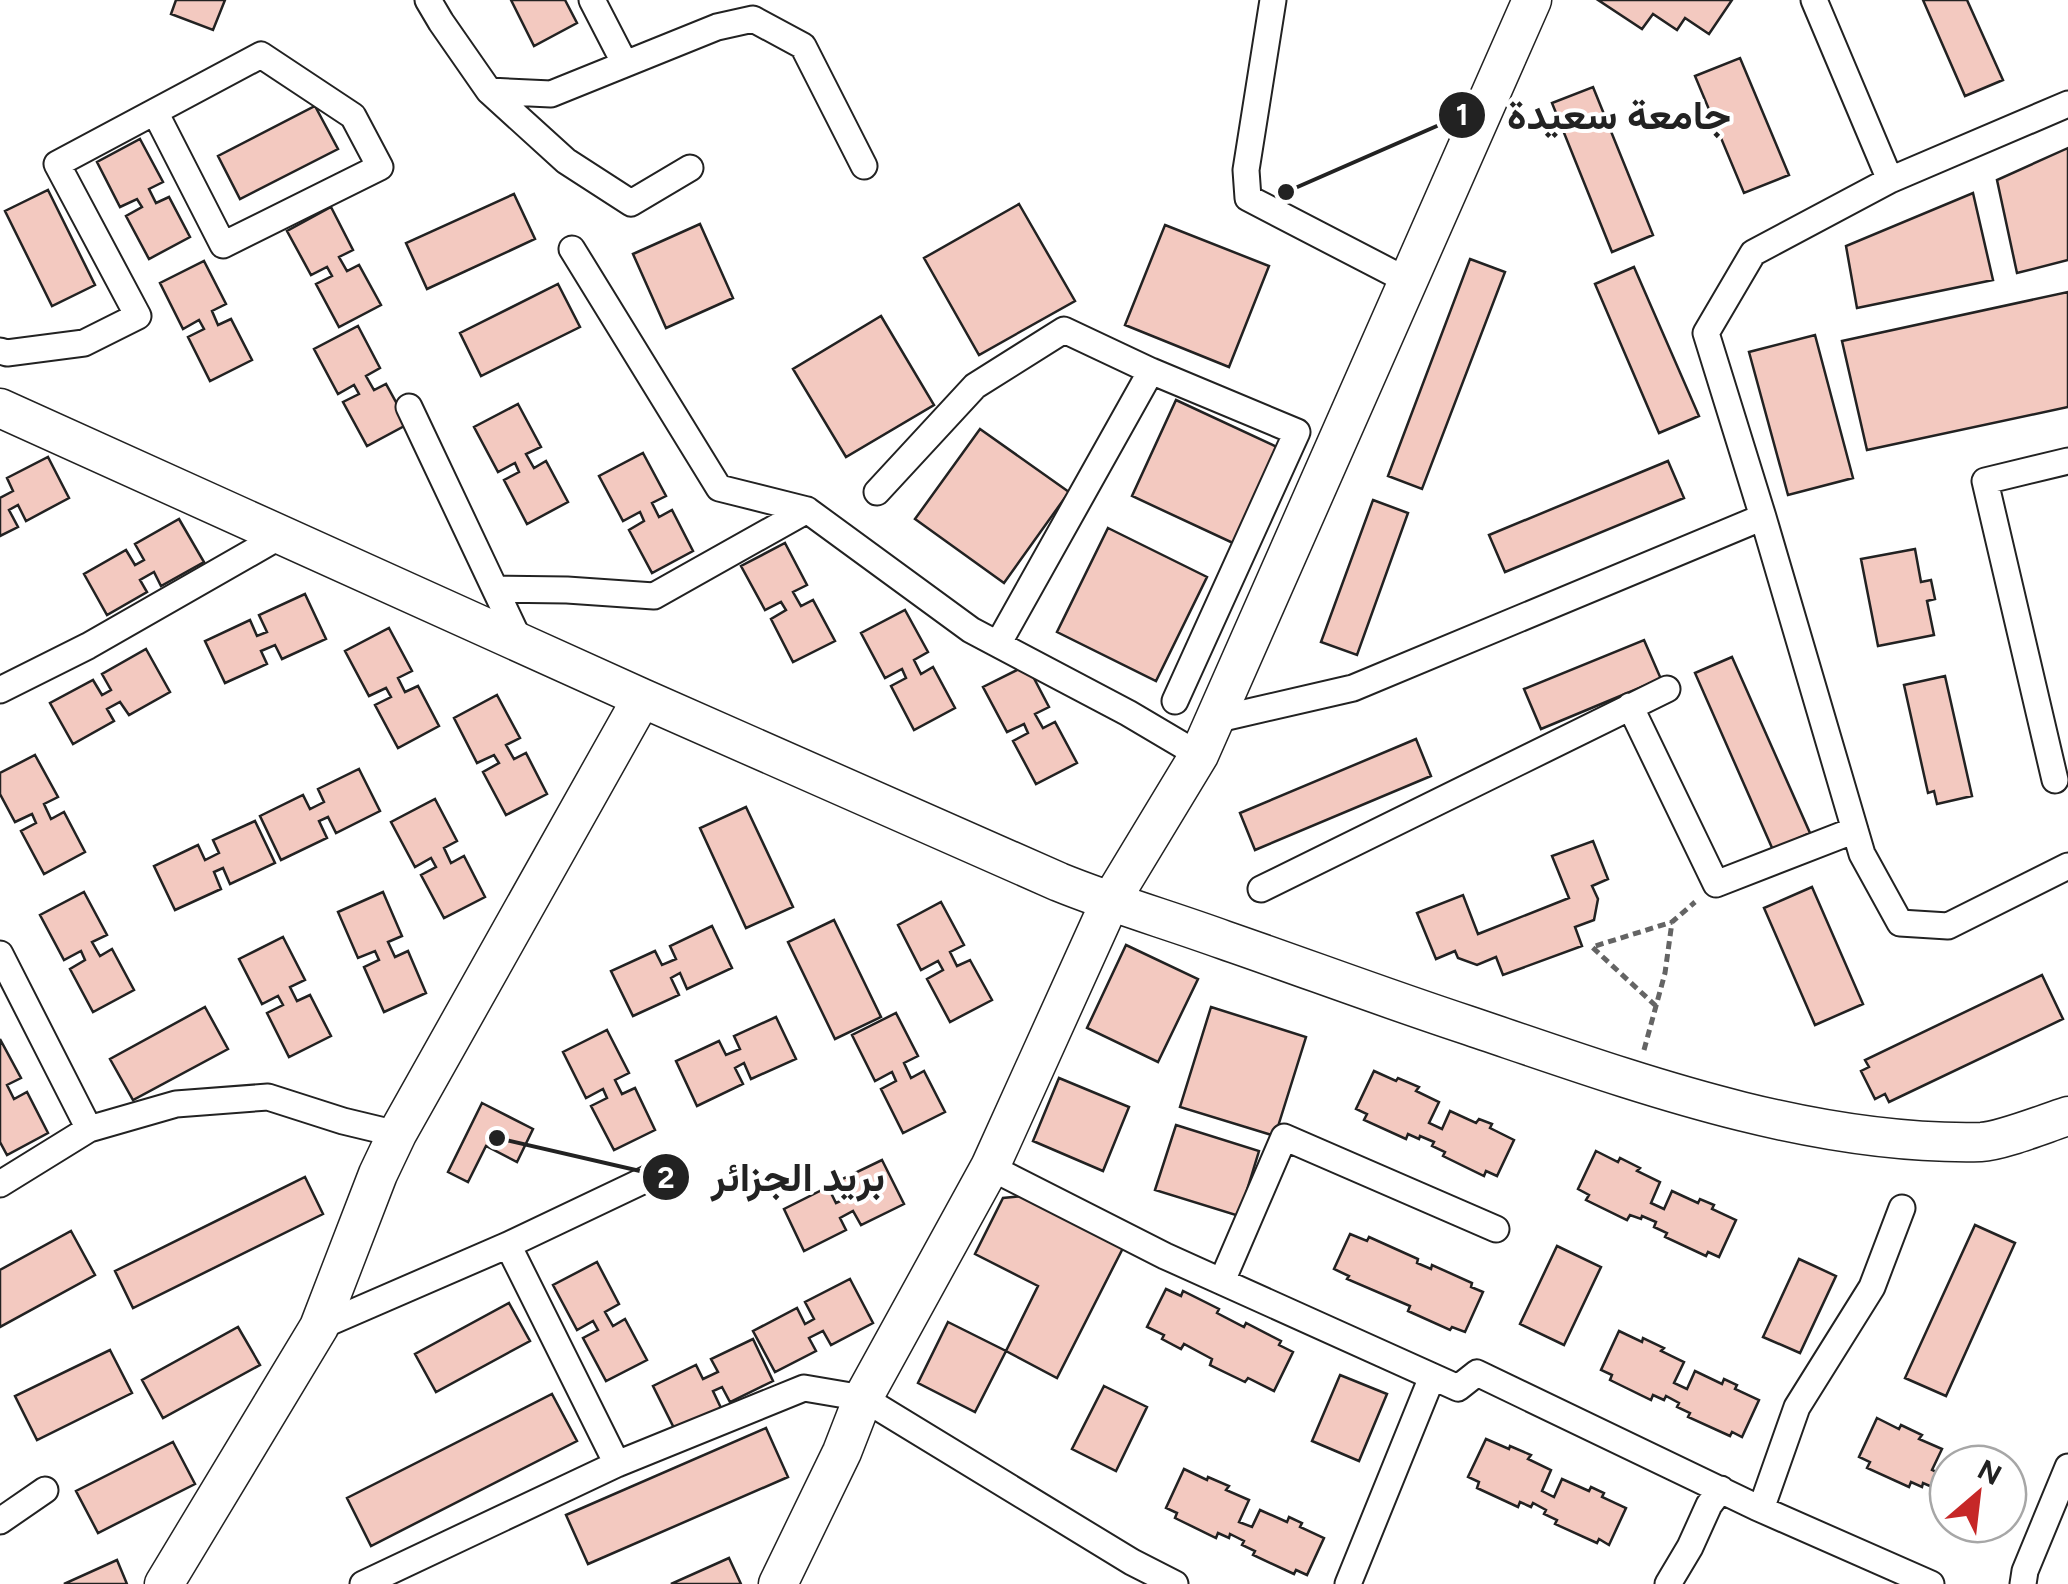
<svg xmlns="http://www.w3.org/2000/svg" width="2068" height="1584" viewBox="0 0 2068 1584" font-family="Figtree,Vazirmatn,sans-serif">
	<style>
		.building { fill: #f3c9c0; stroke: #222; stroke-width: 2.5 }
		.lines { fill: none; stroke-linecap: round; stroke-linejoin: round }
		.street-casing { stroke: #222; stroke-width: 29 }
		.secondary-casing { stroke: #222; stroke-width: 41 }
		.path { stroke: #646464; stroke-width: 5; stroke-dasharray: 8 5; stroke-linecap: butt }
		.street { stroke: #fff; stroke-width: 25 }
		.secondary { stroke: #fff; stroke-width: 38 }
		.leader { fill: none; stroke: #222; stroke-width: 4 }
		.callout-dot { fill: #222; stroke: #fff; stroke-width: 4 }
		.mark-label { font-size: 30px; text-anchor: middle; font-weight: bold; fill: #fff }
		.callout-label { font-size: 40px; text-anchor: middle; font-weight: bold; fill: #222; stroke: #fff; stroke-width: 8; stroke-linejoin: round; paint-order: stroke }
	</style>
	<rect width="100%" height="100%" fill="#fff"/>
	<!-- building -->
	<path class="building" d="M176,0h49l-12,30 -42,-16z
		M511,0h54l12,23 -43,23z
		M1598,0h134l-23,34 -24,-16 -8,12 -24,-16 -11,15z
		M1923,0h44l36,80 -38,16z
		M1740,58l49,117 -45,18 -49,-117z
		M1593,87l60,148 -41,17 -60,-149z
		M315,106l23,43 -98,50 -22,-43z
		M140,139l23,43 -14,7 7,14 13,-6 21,40 -41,22 -23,-43 16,-9 -5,-8 -17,8 -23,-45z
		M2068,148v112l-51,13 -20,-93z
		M48,190l47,95 -43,21 -47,-95z
		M1973,193l20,87 -136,28 -11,-62z
		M514,194l21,45 -108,50 -21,-46z
		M1019,204l56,97 -96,54 -55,-97z
		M331,207l22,43 -14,7 8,14 12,-6 22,40 -42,22 -23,-43 16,-8 -5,-9 -16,8 -24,-44z
		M700,224l33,74 -67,30 -33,-74z
		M1165,225l104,41 -40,101 -104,-42z
		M1470,259l35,13 -83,217 -34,-13z
		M204,261l22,43 -14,7 6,14 13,-6 21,41 -42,21 -22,-44 16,-8 -5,-9 -16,9 -23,-46z
		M1634,267l65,149 -40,17 -64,-149z
		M558,284l22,43 -99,49 -21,-43z
		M2068,292v115l-201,43 -25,-109z
		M881,316l53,89 -88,52 -53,-88z
		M358,326l22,42 -14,8 8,14 12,-6 22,40 -41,22 -24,-44 16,-8 -5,-9 -16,9 -24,-45z
		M1815,335l38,143 -65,17 -39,-143z
		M1176,400l101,47 -44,96 -101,-47z
		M518,404l23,43 -15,7 8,14 12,-7 22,41 -41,22 -23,-44 15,-8 -4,-9 -17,9 -24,-45z
		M980,429l89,63 -65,91 -89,-64z
		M643,453l23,43 -14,7 7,14 13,-7 21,41 -41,22 -23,-43 15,-9 -4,-9 -17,9 -24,-45z
		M48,457l21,41 -43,23 -8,-16 -9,5 9,17 -18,9v-38l13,-7 -6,-13z
		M1668,461l16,37 -179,74 -16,-37z
		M1373,500l35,13 -51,142 -36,-13z
		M179,519l25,43 -43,24 -7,-14 -14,8 7,12 -40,23 -23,-41 42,-24 9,15 9,-5 -9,-16z
		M1108,528l99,49 -51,104 -99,-49z
		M785,543l22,42 -14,7 8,14 12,-6 22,41 -42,21 -22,-43 15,-9 -5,-8 -16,8 -24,-44z
		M1915,549l6,33 10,-2 4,19 -8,2 7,34 -56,11 -17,-87z
		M305,594l21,45 -44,20 -7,-14 -14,6 6,13 -42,19 -20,-42 45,-21 7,16 10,-4 -8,-17z
		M905,610l23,42 -14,8 7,14 12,-7 22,41 -41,22 -23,-44 15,-8 -4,-9 -17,9 -24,-45z
		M389,628l23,43 -14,7 7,14 13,-6 21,40 -41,22 -23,-43 16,-8 -5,-9 -17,8 -24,-45z
		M1644,640l17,39 -120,50 -17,-40z
		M146,649l24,43 -41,23 -9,-13 -13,7 7,12 -41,23 -23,-41 43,-23 9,15 9,-5 -9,-16z
		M1732,657l78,176 -37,17 -78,-177z
		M1027,665l22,42 -14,7 8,14 12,-6 22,41 -41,21 -23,-43 15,-8 -4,-9 -17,8 -24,-45z
		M1945,676l27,120 -35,8 -3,-13 -6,2 -24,-108z
		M497,695l23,43 -14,7 8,14 12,-6 21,41 -41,21 -23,-43 16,-9 -5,-8 -17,8 -23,-45z
		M1416,739l15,37 -176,74 -15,-37z
		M35,755l23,42 -14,7 7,15 13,-7 21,40 -41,22 -23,-43 15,-8 -4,-9 -17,8 -15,-28v-21z
		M359,769l21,42 -44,22 -8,-16 -9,4 8,17 -46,22 -21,-44 43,-21 7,14 14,-7 -6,-13z
		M435,799l22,42 -13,7 7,15 13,-7 21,41 -41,21 -23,-43 15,-8 -5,-9 -16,9 -24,-45z
		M746,807l47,100 -47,21 -46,-100z
		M255,821l20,42 -45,21 -7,-16 -9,4 7,17 -46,21 -21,-44 44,-21 7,15 14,-7 -6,-13z
		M1593,841l15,38 -16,7 6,13 -4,21 -19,7 7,19 -79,29 -7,-18 -19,8 -19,-7 -3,-7 -19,8 -19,-46 46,-18 15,39 91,-36 -17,-42z
		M1812,887l51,117 -48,21 -51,-117z
		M84,892l23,43 -15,7 8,14 12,-7 22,41 -41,22 -23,-43 15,-9 -4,-9 -17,9 -24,-45z
		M383,892l19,44 -14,6 7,15 13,-6 18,42 -42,19 -20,-45 15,-7 -4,-9 -17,7 -20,-46z
		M941,902l23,43 -14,7 7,14 13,-6 22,40 -42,22 -23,-43 16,-9 -5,-9 -17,9 -23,-45z
		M834,920l47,97 -46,22 -47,-97z
		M712,926l20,42 -45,21 -7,-16 -9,5 8,17 -46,21 -22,-45 44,-20 7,14 14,-6 -6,-13z
		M283,937l22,43 -15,7 7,14 13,-6 21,41 -42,21 -22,-44 16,-8 -5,-9 -16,8 -23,-45z
		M1126,945l72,34 -40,83 -71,-34z
		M2042,975l21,44 -174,83 -4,-8 -10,5 -14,-28 8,-4 -4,-7z
		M205,1007l23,42 -95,51 -23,-41z
		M1211,1007l95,30 -31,99 -95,-29z
		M896,1013l22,43 -14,7 7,15 13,-7 21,41 -42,21 -22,-44 15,-8 -4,-9 -17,9 -23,-46z
		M776,1017l20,42 -45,20 -7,-16 -9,5 8,16 -46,22 -21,-45 43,-20 7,14 14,-6 -6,-13z
		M607,1030l22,43 -14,7 7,14 13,-6 20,42 -41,20 -23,-44 16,-8 -4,-9 -17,9 -23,-46z
		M0,1039l21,39 -14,7 7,14 13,-7 21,41 -41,22 -7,-13z
		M1374,1071l22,10 2,-3 21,9 -3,4 23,11 -10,21 13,6 8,-18 26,12 3,-4 13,5 -2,4 24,12 -17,36 -11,-5 -2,5 -41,-20 2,-4 -13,-6 2,-4 -14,-6 -1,3 -11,-5 -2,5 -42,-19 3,-6 -11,-5z
		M1059,1078l70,29 -26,64 -70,-30z
		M482,1103l51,26 -16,33 -31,-16 -18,36 -20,-10z
		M1176,1125l83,26 -20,65 -84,-26z
		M1596,1151l22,11 2,-4 20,10 -3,3 23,11 -9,21 13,6 8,-18 26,12 2,-4 14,6 -2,4 24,11 -17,37 -11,-5 -2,4 -41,-19 2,-4 -13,-6 2,-5 -14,-6 -1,3 -11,-4 -3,5 -41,-20 3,-5 -11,-6z
		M882,1160l22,44 -43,21 -8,-14 -13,7 6,12 -42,21 -20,-42 44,-22 8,16 9,-4 -9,-17z
		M305,1177l18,37 -190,94 -18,-37z
		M1022,1196l101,52 -66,130 -51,-27 32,-65 -63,-32 28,-56z
		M1975,1225l40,18 -69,153 -41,-18z
		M71,1231l24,44 -95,52v-57z
		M1350,1234l17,7 2,-4 49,22 -1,4 14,6 1,-4 40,18 -1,4 12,5 -18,40 -13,-5 -2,3 -42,-19 2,-5 -63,-27 2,-3 -15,-7z
		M1557,1246l44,21 -37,78 -44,-21z
		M1799,1259l37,17 -36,77 -37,-16z
		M597,1262l22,42 -14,8 8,14 12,-7 22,41 -41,21 -23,-43 15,-8 -5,-9 -16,9 -24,-45z
		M850,1279l23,44 -42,22 -8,-14 -14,7 7,13 -41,21 -22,-41 44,-23 8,16 9,-5 -9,-17z
		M1166,1289l15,7 2,-5 36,18 -2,4 27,14 2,-4 35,18 -2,4 14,7 -19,39 -26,-13 -3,4 -35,-17 2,-6 -28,-15 -3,5 -19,-10 2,-4 -17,-8z
		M509,1303l21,38 -94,51 -21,-38z
		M948,1322l58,29 -31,61 -57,-29z
		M238,1327l22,38 -97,53 -21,-38z
		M1619,1331l23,11 1,-4 21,10 -3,3 23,11 -10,21 13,6 8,-18 27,13 2,-5 13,6 -2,4 24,11 -17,37 -10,-5 -2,4 -42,-19 2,-4 -13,-6 2,-4 -13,-7 -2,4 -11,-5 -2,5 -41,-20 2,-5 -11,-5z
		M753,1339l20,42 -43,21 -8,-15 -9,4 8,17 -46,22 -22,-44 43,-21 7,14 15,-7 -7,-13z
		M110,1350l22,43 -95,47 -22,-44z
		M1340,1375l47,19 -28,67 -47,-20z
		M1104,1386l43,21 -31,64 -44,-22z
		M552,1394l25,47 -206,105 -24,-48z
		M1877,1418l22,11 2,-4 21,10 -3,4 23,10 -10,21 13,6 3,-7v36l-2,-1 2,-4 -13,-6 2,-5 -14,-6 -1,4 -11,-5 -2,5 -42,-19 3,-6 -11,-5z
		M766,1428l22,49 -200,87 -22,-49z
		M1486,1439l23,10 1,-3 21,9 -3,4 23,11 -9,21 12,6 8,-18 27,12 2,-4 13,6 -2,4 24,11 -17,37 -10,-6 -2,4 -42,-19 2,-4 -13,-6 2,-4 -13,-7 -2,4 -11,-5 -2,5 -41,-19 2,-6 -11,-5z
		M173,1442l22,42 -97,49 -22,-42z
		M1184,1469l23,11 1,-3 21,9 -3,4 23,10 -10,22 13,5 8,-17 27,12 2,-5 13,6 -2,4 24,11 -17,37 -11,-5 -2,4 -41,-19 2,-4 -13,-6 2,-4 -14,-7 -1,4 -11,-5 -2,5 -41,-20 2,-5 -11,-5z
		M729,1558l12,26h-70z
		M117,1560l10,24h-63z"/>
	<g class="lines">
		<defs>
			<path id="street" d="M428,0l13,22 48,69 77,70 65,42 59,-35
				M592,0l33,64
				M1273,0l-27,170 2,28 160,83
				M1814,0l76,180
				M489,91l62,3 166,-67 36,-8 50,27 61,120
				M2068,104l-178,76 -137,73 -47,80 57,184 99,337 38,69 48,3 120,-60
				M572,249l147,239 88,22
				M0,351l7,2 77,-10 54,-27 -81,-152 204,-109 92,61 27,51 -157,78 -68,-133
				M409,407l111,235
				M877,492l98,-106 89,-56 87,41 146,61 -122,269
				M495,589l72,1 87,6 153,-86 164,120 157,83 71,42
				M998,644l153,-273
				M0,690l88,-44 194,-111
				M1630,706l86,178 139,-54
				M1214,720l139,-32 410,-171
				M2055,780l-70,-299 83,-20
				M1261,889l406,-200
				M0,954l89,175
				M990,1167l175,89 293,132 19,-15 279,134 175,77
				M0,1184l89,-55 87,-25 92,-7 75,24 54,13
				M508,1245l109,219
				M1222,1281l62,-144 212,92
				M319,1327l189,-82 164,-78
				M1761,1509l36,-102 75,-120 30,-79
				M0,1521l45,-31
				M363,1584l254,-120 187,-76 59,10 269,164 43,22
				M1348,1584l84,-207
				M1668,1584l22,-37 19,-42 12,-16
				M2023,1584l2,-13 43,-104"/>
			<path id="secondary" d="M0,408l642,290 417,184c54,22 110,38 165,58 81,28 161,58 243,85 163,55 339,121 514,117 21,-1 65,-19 87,-26
				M164,1584l155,-257 59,-153 19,-40 245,-436
				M778,1584l64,-132 21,-54 127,-231 120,-265 89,-147 333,-755"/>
		</defs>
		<!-- street casing -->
		<use href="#street" class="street-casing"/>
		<!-- secondary casing -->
		<use href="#secondary" class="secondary-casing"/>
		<!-- path -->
		<path class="path" d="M1656,1006l-64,-59 80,-25
			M1644,1050l21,-77 7,-51 23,-20"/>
		<!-- street -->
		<use href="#street" class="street"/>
		<!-- secondary -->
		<use href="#secondary" class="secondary"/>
	</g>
	<!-- callouts -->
	<path class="leader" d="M1286 192L1462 115M497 1138L666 1177"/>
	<g class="callout-dot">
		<circle cx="1286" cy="192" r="10"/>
		<circle cx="497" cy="1138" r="10"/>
		<circle cx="1462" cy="115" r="25"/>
		<circle cx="666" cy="1177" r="25"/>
	</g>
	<g class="mark-label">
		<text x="1462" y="125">1</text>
		<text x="666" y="1188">2</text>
	</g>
	<g class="callout-label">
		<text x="1619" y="129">جامعة سعيدة</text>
		<text x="798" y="1191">بريد الجزائر</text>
	</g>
	<!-- north arrow -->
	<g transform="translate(1978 1494) rotate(28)"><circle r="48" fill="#ffffff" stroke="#a7a7a7" stroke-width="2.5"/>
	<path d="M0-8L18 38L0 25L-18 38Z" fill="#c62828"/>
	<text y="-15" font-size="28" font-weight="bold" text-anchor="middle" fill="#222222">N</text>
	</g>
</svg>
